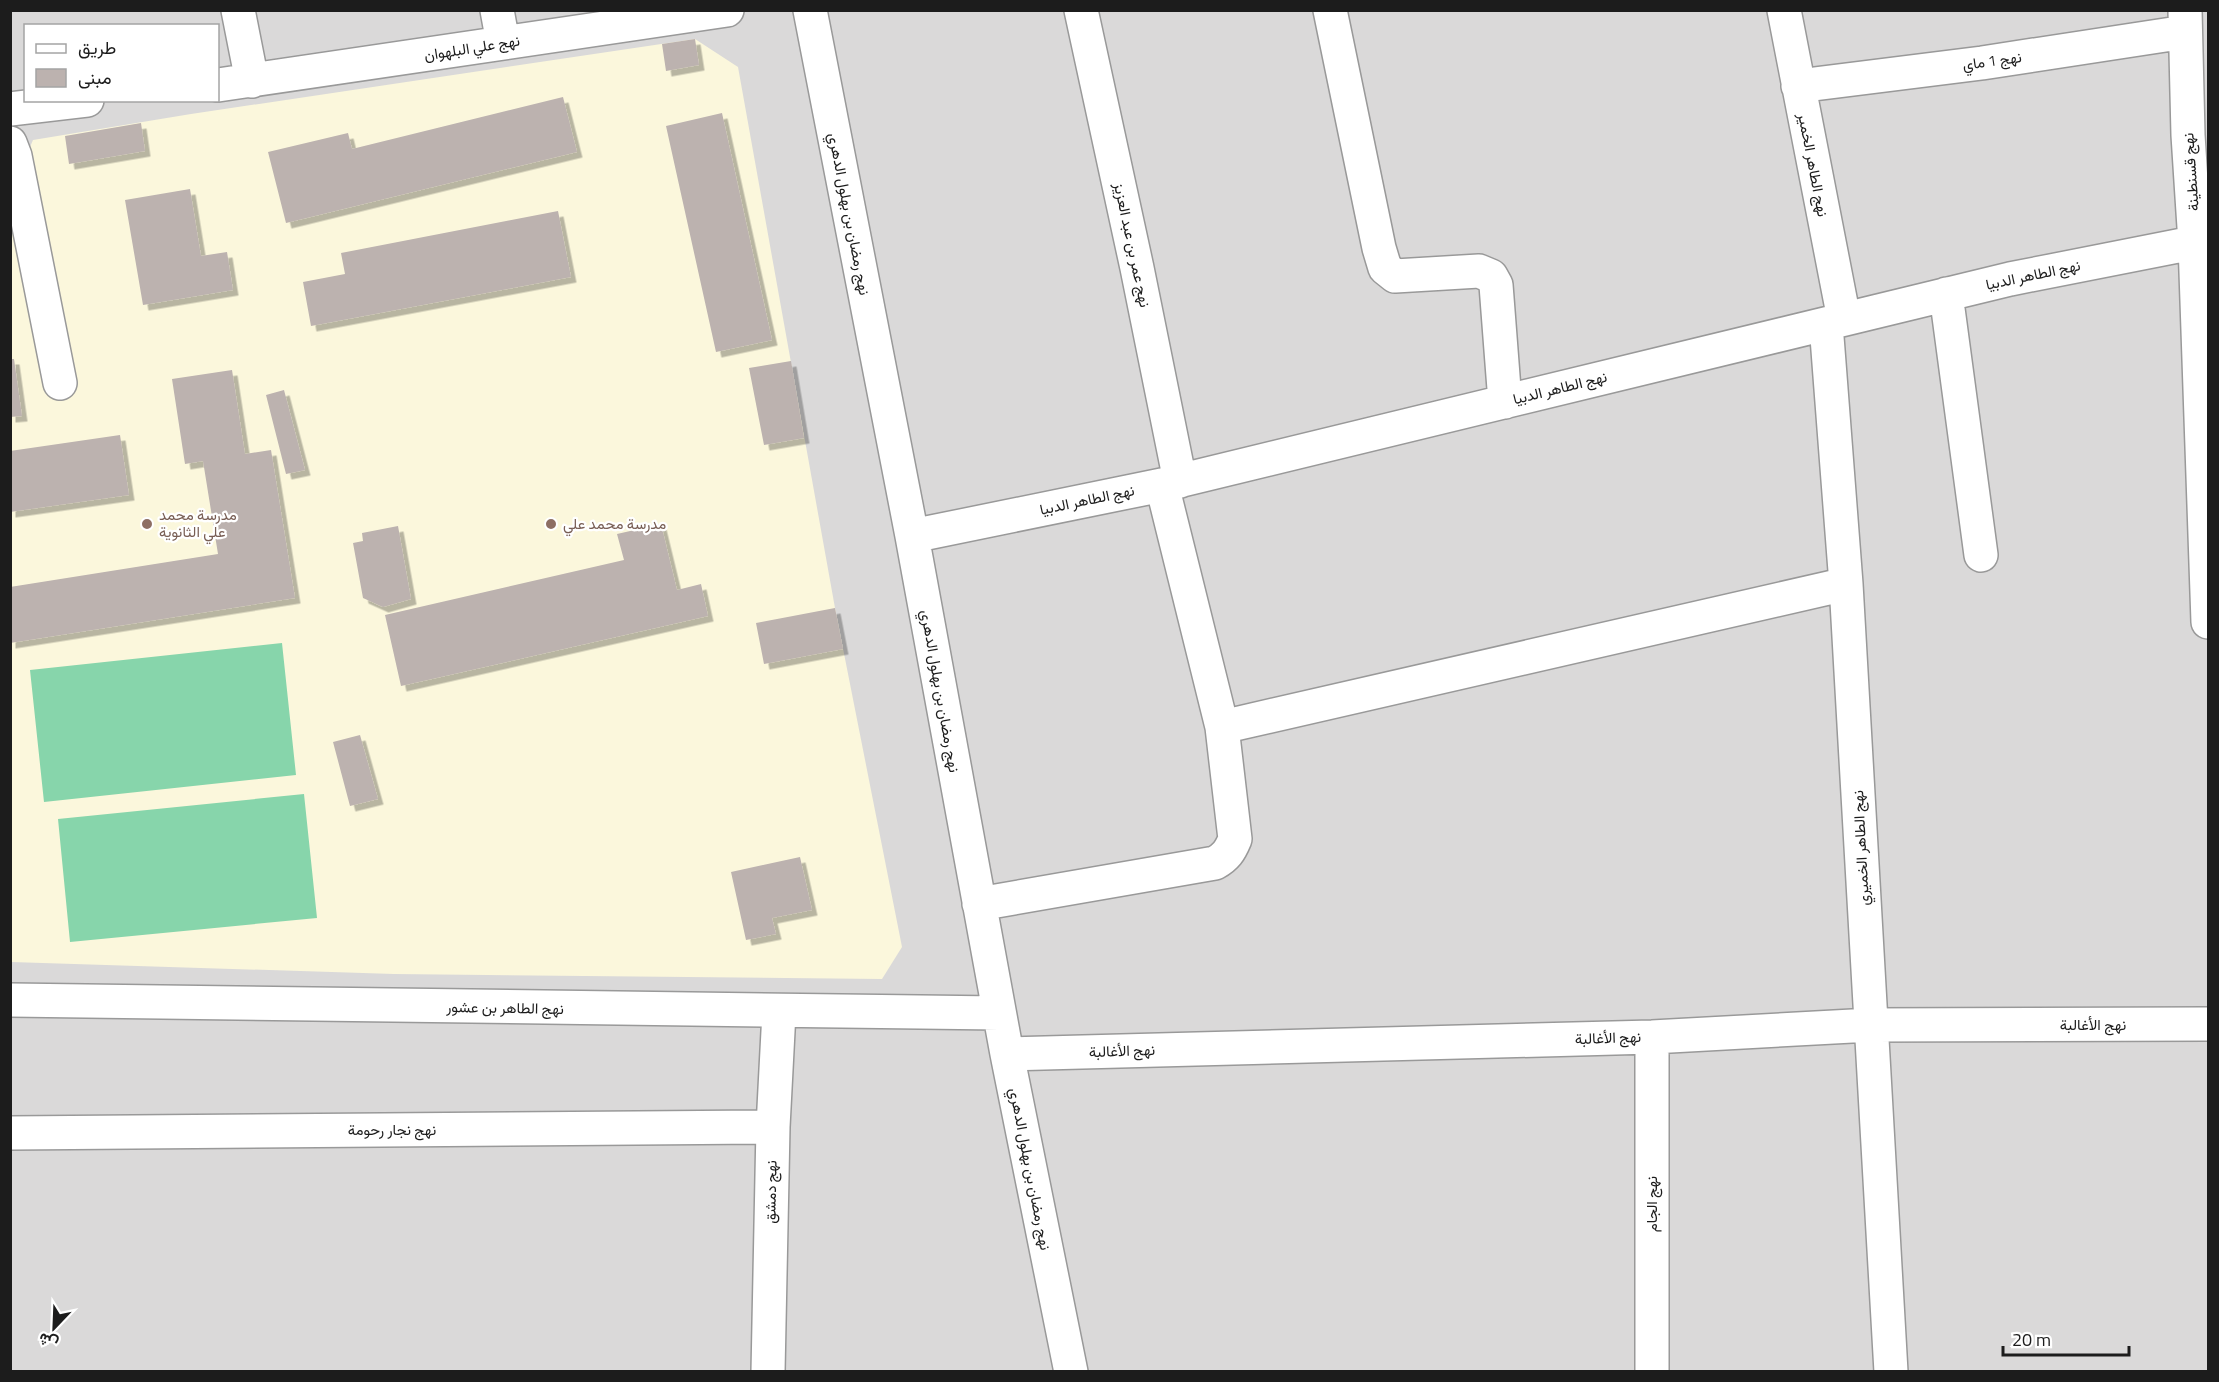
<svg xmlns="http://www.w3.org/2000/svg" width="2219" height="1382" viewBox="0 0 2219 1382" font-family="'Titillium Web',Vazirmatn,sans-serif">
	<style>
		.residential { fill: #dad9d9; fill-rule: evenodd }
		.education { fill: #fbf7dc }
		.pitch { fill: #87d5ab }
		.building { fill: #bcb2af; filter: url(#shadow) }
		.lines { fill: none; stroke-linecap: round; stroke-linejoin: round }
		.minor-casing { stroke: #999; stroke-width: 36 }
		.minor { stroke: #fff; stroke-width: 33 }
		.education-dot { fill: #8d6e63; stroke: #fff; stroke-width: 2 }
		.labels { text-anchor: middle; stroke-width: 4.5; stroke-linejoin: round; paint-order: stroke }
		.street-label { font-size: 15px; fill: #1c1c1c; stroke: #fff }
		.education-label { font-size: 15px; fill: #785e54; stroke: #fff; text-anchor: start }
	</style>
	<defs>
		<filter id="shadow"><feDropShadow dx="5.5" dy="5.5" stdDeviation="0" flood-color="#0004"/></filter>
	</defs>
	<rect width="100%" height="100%" fill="#ece7e2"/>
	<!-- residential -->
	<path class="residential" d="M11,11h2197v1360h-2197zM26,26h192v74h-192z"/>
	<!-- education -->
	<path class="education" d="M695,39l43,28 97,541 67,339 -20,32 -488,-5 -383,-12 -1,-806 17,-2 6,-14 158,-26z"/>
	<!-- pitch -->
	<path class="pitch" d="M282,643l14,132 -252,27 -14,-132z
		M304,794l13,124 -247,24 -12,-123z"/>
	<!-- building -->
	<path class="building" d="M695,39l4,26 -33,6 -4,-27z
		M563,97l14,55 -291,71 -18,-71 80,-19 4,16z
		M722,113l50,227 -56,12 -50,-226z
		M141,123l4,28 -76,13 -4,-28z
		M190,189l11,67 26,-4 6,38 -90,15 -18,-105z
		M558,211l13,66 -260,49 -8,-44 42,-8 -4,-21z
		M10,359h4l8,57 -12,1z
		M791,361l13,77 -40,7 -15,-77z
		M232,370l13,84 26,-4 24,148 -285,45v-56l208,-33 -15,-93 -18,3 -13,-85z
		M284,390l21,80 -19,4 -20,-79z
		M120,435l9,60 -119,17v-61z
		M661,524l16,66 24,-6 7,32 -307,70 -16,-71 239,-55 -7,-26z
		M398,526l13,73 -28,8 -20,-9 -10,-55 10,-2 -1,-8z
		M835,608l8,41 -79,15 -8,-41z
		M360,735l18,64 -28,7 -17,-64z
		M800,857l12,53 -40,8 4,16 -30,6 -15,-68z"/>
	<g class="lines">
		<defs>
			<path id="minor" d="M238,10l14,71
				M497,10l6,33
				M810,10l102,526 95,518 64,318
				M1081,10l56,258 43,213
				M1330,10l49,238 6,20 10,8 84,-5 12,5 5,9 9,117
				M1784,10l60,309
				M2185,10l3,125 7,108 13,379
				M218,85l509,-75
				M1798,86l184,-23 203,-31
				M10,109l77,-9
				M10,143l5,13 45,227
				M1946,294l35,261
				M1826,324l20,260 45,788
				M912,536l250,-51 848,-206 198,-39
				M1222,727l624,-143
				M979,904l236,-41c11,-6 15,-12 20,-24l-13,-112 -60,-242
				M10,1000l989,13
				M1007,1054l645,-17 219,-12 337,-1
				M10,1133l763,-6
				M768,1372l5,-245 6,-115
				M1652,1372v-335"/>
		</defs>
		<!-- minor casing -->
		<use href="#minor" class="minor-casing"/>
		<!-- minor -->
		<use href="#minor" class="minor"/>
	</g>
	<!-- markers -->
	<g class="education-dot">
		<circle cx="147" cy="524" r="6"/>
		<circle cx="551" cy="524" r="6"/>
	</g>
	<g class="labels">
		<!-- street labels -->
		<g class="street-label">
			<text transform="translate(472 48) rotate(-9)" y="5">نهج علي البلهوان</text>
			<text transform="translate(1992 61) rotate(-8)" y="5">نهج 1 ماي</text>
			<text transform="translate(1813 165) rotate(79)" y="5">نهج الطاهر الخمير</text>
			<text transform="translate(2191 172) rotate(-94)" y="5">نهج قسنطينة</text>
			<text transform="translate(849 214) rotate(79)" y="5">نهج رمضان بن بهلول الدهري</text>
			<text transform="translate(1132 245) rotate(78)" y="5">نهج عمر بن عبد العزيز</text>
			<text transform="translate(2033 275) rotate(-12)" y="5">نهج الطاهر الدبيا</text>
			<text transform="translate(1560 388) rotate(-14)" y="5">نهج الطاهر الدبيا</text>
			<text transform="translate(1087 500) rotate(-12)" y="5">نهج الطاهر الدبيا</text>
			<text transform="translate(940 691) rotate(80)" y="5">نهج رمضان بن بهلول الدهري</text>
			<text transform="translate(1861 848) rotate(-93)" y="5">نهج الطاهر الخميري</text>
			<text transform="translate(505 1008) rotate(1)" y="5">نهج الطاهر بن عشور</text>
			<text x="2093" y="1030">نهج الأغالبة</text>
			<text transform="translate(1608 1038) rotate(-2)" y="5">نهج الأغالبة</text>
			<text transform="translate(1122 1051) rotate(-2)" y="5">نهج الأغالبة</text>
			<text x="392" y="1135">نهج نجار رحومة</text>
			<text transform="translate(1030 1169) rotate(79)" y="5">نهج رمضان بن بهلول الدهري</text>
			<text transform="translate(771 1192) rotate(-89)" y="5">نهج دمشق</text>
			<text transform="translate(1652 1204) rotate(-90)" y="5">نهج الجام</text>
		</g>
		<!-- education labels -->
		<g class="education-label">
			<text x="159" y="520">مدرسة محمد<tspan x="159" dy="17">علي الثانوية</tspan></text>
			<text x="563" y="529">مدرسة محمد علي</text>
		</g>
	</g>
	<!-- border -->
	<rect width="2219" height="1382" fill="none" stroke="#1c1c1c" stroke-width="24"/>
	<!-- legend -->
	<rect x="24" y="24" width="195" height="78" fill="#ffffff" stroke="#a4a4a4" stroke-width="1.5"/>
	<rect x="36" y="44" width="30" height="9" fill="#ffffff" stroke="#a4a4a4" stroke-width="1.5"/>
	<text x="78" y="54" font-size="18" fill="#1c1c1c">طريق</text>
	<rect x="36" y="69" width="30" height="18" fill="#bcb2af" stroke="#a4a4a4" stroke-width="1.5"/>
	<text x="78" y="84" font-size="18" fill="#1c1c1c">مبنى</text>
	<!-- north arrow -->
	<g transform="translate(54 1328) rotate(203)" stroke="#ffffff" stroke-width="4.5" paint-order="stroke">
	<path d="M0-4.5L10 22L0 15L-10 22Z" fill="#1c1c1c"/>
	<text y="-9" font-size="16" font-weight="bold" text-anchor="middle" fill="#1c1c1c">ش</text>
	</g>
	<!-- scale -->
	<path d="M2003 1346v9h126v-9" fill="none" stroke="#1c1c1c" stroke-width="3"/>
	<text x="2012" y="1346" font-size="18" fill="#1c1c1c" stroke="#ffffff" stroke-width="4.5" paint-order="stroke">20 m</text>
</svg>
